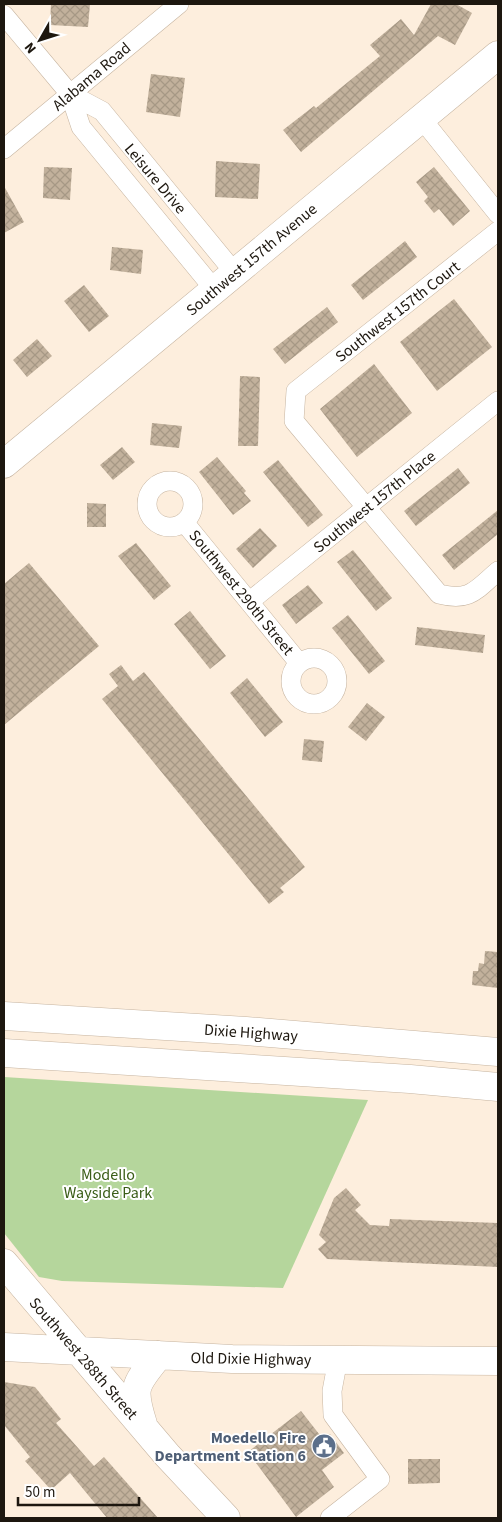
<svg xmlns="http://www.w3.org/2000/svg" width="502" height="1522" viewBox="0 0 502 1522" font-family="'Source Sans 3',sans-serif">
	<style>
		.green { fill: #b5d69c }
		.building { fill: url(#building-cross-hatch) }
		.lines { fill: none; stroke-linecap: round; stroke-linejoin: round }
		.street-casing { stroke: #c6b4a0; stroke-width: 20 }
		.secondary-casing { stroke: #c6b4a0; stroke-width: 29 }
		.highway-casing { stroke: #c6b4a0; stroke-width: 29 }
		.street { stroke: #fff; stroke-width: 19 }
		.secondary { stroke: #fff; stroke-width: 28 }
		.highway { stroke: #fff; stroke-width: 28 }
		.labels { text-anchor: middle; stroke-width: 4; stroke-linejoin: round; paint-order: stroke }
		.street-label { font-size: 16px; fill: #1d170f; stroke: #fff }
		.park-label { font-size: 16px; fill: #3a5d17; stroke: #fff }
		.service-label { font-size: 16px; font-weight: bold; fill: #4e5e75; stroke: #fff; text-anchor: end }
	</style>
	<defs>
		<pattern id="building-cross-hatch" width="8" height="8" patternUnits="userSpaceOnUse" patternTransform="scale(1.25)"><rect width="8" height="8" fill="#c2b19c"/><path d="M0 0l8 8M0 8l8-8" fill="none" stroke="#a69885"/></pattern>
	</defs>
	<rect width="100%" height="100%" fill="#fdeedd"/>
	<!-- green -->
	<path class="green" d="M4,1077l364,23 -85,188 -221,-7 -23,-4 -35,-44z"/>
	<!-- building -->
	<path class="building" d="M51,4h39l-2,23 -38,-2z
		M431,4h25l16,9 -17,32 -17,-9 -137,116 -18,-22 31,-24 2,2 64,-52 -10,-11 31,-26 13,16z
		M151,74l34,4 -5,39 -34,-5z
		M216,161l44,3 -2,35 -43,-2z
		M44,167l28,1 -2,32 -27,-2z
		M434,167l36,44 -17,15 -14,-17 -5,4 -10,-12 4,-4 -12,-15z
		M4,186l20,36 -20,11z
		M405,241l12,16 -54,43 -12,-15z
		M112,247l31,3 -2,24 -31,-4z
		M84,285l25,31 -20,16 -25,-31z
		M454,299l38,48 -55,44 -37,-49z
		M327,307l11,15 -53,42 -12,-15z
		M37,339l15,17 -25,21 -14,-17z
		M374,364l38,49 -55,44 -37,-48z
		M240,376l20,1 -2,69h-20z
		M152,423l30,3 -3,22 -29,-3z
		M122,447l13,15 -22,18 -13,-15z
		M217,457l29,34 -2,2 7,8 -18,14 -34,-43z
		M278,460l45,55 -15,12 -45,-55z
		M458,468l12,15 -54,43 -12,-15z
		M87,503l19,1v23h-19z
		M498,510v24l-44,36 -12,-15z
		M260,528l17,18 -24,22 -17,-19z
		M136,543l35,43 -17,14 -36,-44z
		M353,550l39,48 -16,13 -39,-49z
		M29,563l70,83 -95,79v-141z
		M308,585l15,18 -27,21 -14,-19z
		M190,611l36,45 -16,13 -36,-45z
		M348,615l37,46 -16,13 -37,-46z
		M417,627l68,8 -2,18 -68,-8z
		M121,665l12,16 11,-9 161,195 -25,21 4,4 -15,12 -167,-205 16,-13 -9,-12z
		M247,678l36,44 -18,15 -35,-44z
		M367,703l18,14 -19,24 -18,-14z
		M304,739l20,2 -2,21 -20,-2z
		M485,951l13,1v36l-26,-3 1,-14h5l1,-8 5,1z
		M346,1188l15,17 -6,5 15,15 19,1 1,-7 108,4v44l-171,-8 -9,-10 8,-7 -7,-7 15,-37z
		M4,1382l31,5 26,32 -5,4 38,43 10,-9 54,61h-51l-37,-45 -19,17 -26,-29 5,-4 -26,-32z
		M301,1411l22,28 7,-5 14,19 -22,17 12,17 -38,30 -48,-65z
		M408,1459h32v24l-32,1z"/>
	<g class="lines">
		<defs>
			<path id="street" d="M4,15l66,79 11,33 133,162
				M70,94l32,17 132,161
				M421,118l77,96
				M4,149l175,-145
				M498,231l-202,160 -2,30 145,173c31,8 37,-4 59,-23
				M147 504a23 23 0 1 1 46 0a23 23 0 1 1-46 0Z
				M184,522l115,141
				M250,601l248,-200
				M291 681a23 23 0 1 1 46 0a23 23 0 1 1-46 0Z
				M330,1518l50,-39 -47,-64 -1,-24 6,-32"/>
			<path id="secondary" d="M4,464l494,-409
				M4,1263l163,192 59,63
				M4,1347l228,12 266,2
				M143,1424c-12,-38 -8,-39 16,-69"/>
			<path id="highway" d="M4,1016l242,15 252,21
				M4,1053l406,26 88,8"/>
		</defs>
		<!-- street casing -->
		<use href="#street" class="street-casing"/>
		<!-- secondary casing -->
		<use href="#secondary" class="secondary-casing"/>
		<!-- highway casing -->
		<use href="#highway" class="highway-casing"/>
		<!-- street -->
		<use href="#street" class="street"/>
		<!-- secondary -->
		<use href="#secondary" class="secondary"/>
		<!-- highway -->
		<use href="#highway" class="highway"/>
	</g>
	<!-- icons -->
	<defs>
		<symbol id="civic-disc" viewBox="-11 -11 22 22"><circle r="9.5" fill="#5c6f8a" stroke="#fff"/><path d="M-.6-6.5H3V-4.5H.6V-3L4-1V1h2V6H-6V1h2V-1L-.6-3ZM-1.2 2.5V6h2.4V2.5Z" fill="#fff"/></symbol>
	</defs>
	<g fill-rule="evenodd">
		<use href="#civic-disc" x="310" y="1432" width="28" height="28"/>
	</g>
	<g class="labels">
		<!-- street labels -->
		<g class="street-label">
			<text transform="translate(91 76) rotate(-40)" y="6">Alabama Road</text>
			<text transform="translate(156 178) rotate(50)" y="6">Leisure Drive</text>
			<text transform="translate(251 259) rotate(-40)" y="6">Southwest 157th Avenue</text>
			<text transform="translate(397 311) rotate(-38)" y="6">Southwest 157th Court</text>
			<text transform="translate(374 501) rotate(-39)" y="6">Southwest 157th Place</text>
			<text transform="translate(242 592) rotate(51)" y="6">Southwest 290th Street</text>
			<text transform="translate(251 1032) rotate(4)" y="6">Dixie Highway</text>
			<text transform="translate(84 1358) rotate(49)" y="6">Southwest 288th Street</text>
			<text transform="translate(251 1358) rotate(1)" y="6">Old Dixie Highway</text>
		</g>
		<!-- park labels -->
		<g class="park-label">
			<text x="108" y="1180">Modello<tspan x="108" dy="18">Wayside Park</tspan></text>
		</g>
		<!-- service labels -->
		<g class="service-label">
			<text x="306" y="1443">Moedello Fire<tspan x="306" dy="18">Department Station 6</tspan></text>
		</g>
	</g>
	<!-- border -->
	<rect width="502" height="1522" fill="none" stroke="#1d170f" stroke-width="10"/>
	<!-- north arrow -->
	<g transform="translate(40 40) rotate(231)" stroke="#ffffff" stroke-width="4" paint-order="stroke">
	<path d="M0-4L9 19L0 12L-9 19Z" fill="#1d170f"/>
	<text y="-8" font-size="14" font-weight="bold" text-anchor="middle" fill="#1d170f">N</text>
	</g>
	<!-- scale -->
	<path d="M18 1497v8h121v-8" fill="none" stroke="#1d170f" stroke-width="2.5"/>
	<text x="25" y="1497" font-size="15" fill="#1d170f" stroke="#ffffff" stroke-width="4" paint-order="stroke">50 m</text>
</svg>
